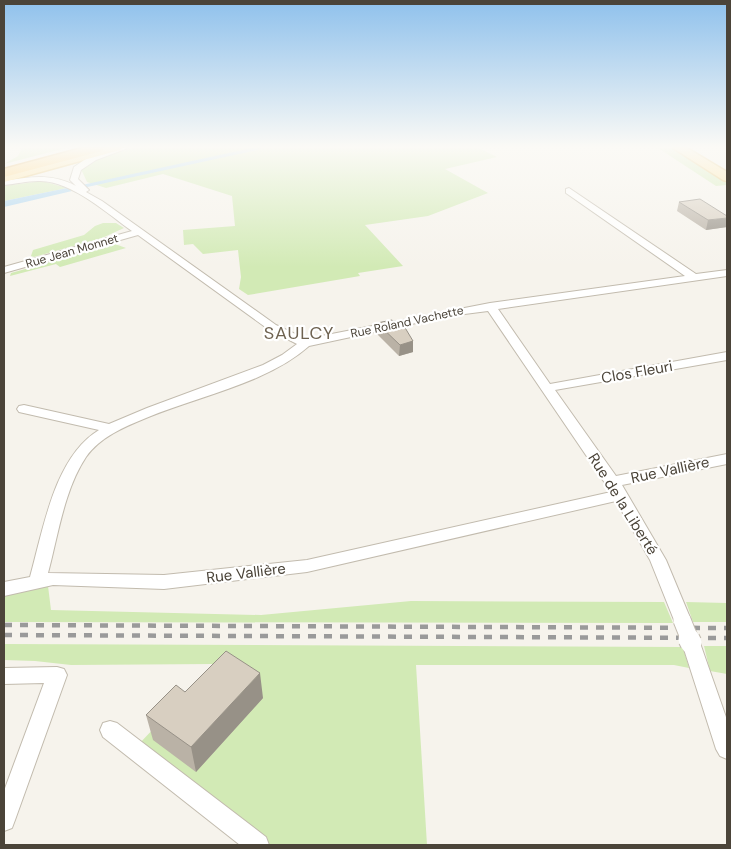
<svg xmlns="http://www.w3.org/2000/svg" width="731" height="849" viewBox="0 0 731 849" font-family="'DM Sans',sans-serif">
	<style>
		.green { fill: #d2eab5 }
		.water { fill: #a9d4f2 }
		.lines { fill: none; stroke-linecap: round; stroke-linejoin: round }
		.stream { stroke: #a9d4f2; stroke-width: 3 }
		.street-casing { stroke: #c2bbae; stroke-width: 2 }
		.primary-casing { stroke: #e6c16a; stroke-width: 3 }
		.highway-casing { stroke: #e0a43c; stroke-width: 3 }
		.street { fill: #fff; fill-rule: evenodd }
		.primary { fill: #ffe39c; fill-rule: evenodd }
		.highway { fill: #ffcf6e; fill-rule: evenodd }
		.rail { stroke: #9a9a9a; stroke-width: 4.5; stroke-dasharray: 8 8; stroke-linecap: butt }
		.street-bridge-far1-casing { stroke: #c2bbae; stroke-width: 19; stroke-linecap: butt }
		.street-bridge-casing { stroke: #c2bbae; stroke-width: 23; stroke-linecap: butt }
		.street-bridge-far1 { stroke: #fff; stroke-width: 17 }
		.street-bridge { stroke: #fff; stroke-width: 21 }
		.wall { fill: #bab2a6 }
		.shaded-wall { fill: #979187 }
		.building { fill: #d8cfc1; stroke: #979187 }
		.labels { text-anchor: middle; stroke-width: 4.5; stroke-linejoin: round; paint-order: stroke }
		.far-street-label { font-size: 12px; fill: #4b4439; stroke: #fff }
		.street-label { font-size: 15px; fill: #4b4439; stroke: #fff }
		.quarter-label { font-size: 18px; letter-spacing: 1px; fill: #6e6250; stroke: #fff }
	</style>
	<rect width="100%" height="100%" fill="#f6f3ec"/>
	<!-- green -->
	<path class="green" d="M22,148h44l-62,16 14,-8z
		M133,148h346l18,9 -52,12 43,24 -60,23 -63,9 38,41 -45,7 2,3 -112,19 -9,-6 2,-12 -3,-27 -35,4 -10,-10 -9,1 -1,-15 52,-4 -3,-30 -69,-22 -57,14 -19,-6 -6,-13 23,-13z
		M658,148h17l52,32v5l-11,1z
		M42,181l25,7 -63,13v-15z
		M103,223h13l8,5 -22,10 -68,19 -3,-1 2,-6 51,-15 11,-9z
		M115,244l11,4 -66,19 -4,-3 -46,12 1,-3z
		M48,586l3,24 210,5 150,-14 253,1 9,21 -669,-1v-28z
		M686,602l41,1v19h-34z
		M4,644l679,3 6,21 -15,-3h-258l11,180h-157l-132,-100 77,-81 -144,1 -36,-4 -31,-1z
		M704,646h23v28l-17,-3z"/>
	<!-- water -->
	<path class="water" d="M67,188l5,3 -68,16v-6z"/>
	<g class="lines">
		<!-- stream -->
		<path class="stream" d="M80,187l179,-39"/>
		<defs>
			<path id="street" d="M117,148h11l-32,12 -15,10 -3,9 11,11 -3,2 16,9 174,124 30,14 184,-36 195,-27 -119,-83v-4l3,-1 127,86 31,-4v6l-229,33 52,75 177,-32v8l-172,30 61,86 111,-22v10l-105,21 44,75 25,60 -3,5 -6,2 -6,-2 -26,-65 -34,-59 -309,71 -143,17 -111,-4 -49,11v-14l26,-5c13,-46 24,-120 69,-147l-80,-18 -2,-3 2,-3 5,-1 85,19 38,-16 116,-43 19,-10 15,-11 -29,-15 -130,-94 -134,38v-6l128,-36c-24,-17 -63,-52 -94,-50 -11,0 -23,3 -34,4v-4c26,-4 48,-8 72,5l-6,-6 4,-13 16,-11zM488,311l123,181 -304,68 -143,15 -116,-2c10,-37 16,-83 38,-116 14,-20 38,-30 60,-39 52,-22 120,-34 163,-72l140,-30z
				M691,635l7,3 2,5 27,77v39l-7,-3 -4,-7 -34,-106 2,-5z
				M57,667l7,2 3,6 -52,145 -3,8 -8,3v-40l40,-108 -40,1v-16z
				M110,721l7,2 149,114 3,8h-29l-137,-108 -3,-7 3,-7z"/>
			<path id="primary" d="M104,148h18l-2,2 -116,32v-8z
				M673,148h14l40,24v9l-4,-1z"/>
			<path id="highway" d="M82,148h22l-2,3 -98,26v-8z"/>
		</defs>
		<!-- street casing -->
		<use href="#street" class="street-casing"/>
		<!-- primary casing -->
		<use href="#primary" class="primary-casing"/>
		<!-- highway casing -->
		<use href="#highway" class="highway-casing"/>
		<!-- street -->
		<use href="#street" class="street"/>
		<!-- primary -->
		<use href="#primary" class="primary"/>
		<!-- highway -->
		<use href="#highway" class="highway"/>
		<!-- rail -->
		<path class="rail" d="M4,625l723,3
			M4,635l723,3"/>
		<defs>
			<path id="street-bridge-far1" d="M682,620l8,20"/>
			<path id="street-bridge" d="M689,639l2,4"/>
		</defs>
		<!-- street-bridge-far1 casing -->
		<use href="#street-bridge-far1" class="street-bridge-far1-casing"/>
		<!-- street-bridge casing -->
		<use href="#street-bridge" class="street-bridge-casing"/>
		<!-- street-bridge-far1 -->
		<use href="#street-bridge-far1" class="street-bridge-far1"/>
		<!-- street-bridge -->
		<use href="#street-bridge" class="street-bridge"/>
	</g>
	<!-- wall -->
	<path class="wall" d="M679,202l48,25 -21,3 -29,-19z
		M377,323l36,18v11l-14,4 -22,-22z
		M185,692l78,6 -67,74 -43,-32 -7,-25z"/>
	<!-- shaded-wall -->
	<path class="shaded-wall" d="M727,218v9l-21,3 2,-10z
		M413,341v11l-14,4 1,-11z
		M260,673l3,25 -67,74 -5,-25z"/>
	<!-- building -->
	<path class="building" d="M700,199l27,17v2l-19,2 -29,-18z
		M392,320l8,7 4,-1 9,15 -13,4 -23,-22z
		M226,651l34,22 -69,74 -45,-32 30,-30 9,7z"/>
	<!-- sky -->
	<linearGradient id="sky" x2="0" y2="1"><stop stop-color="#8fc1ec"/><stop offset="0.55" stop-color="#fbfaf6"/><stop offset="1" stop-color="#fbfaf6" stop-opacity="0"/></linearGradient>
	<rect width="731" height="267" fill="url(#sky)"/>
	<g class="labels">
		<!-- far-street labels -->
		<g class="far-street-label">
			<text transform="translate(72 251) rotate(-16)" y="4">Rue Jean Monnet</text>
			<text transform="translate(407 322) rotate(-12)" y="4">Rue Roland Vachette</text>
		</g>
		<!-- street labels -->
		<g class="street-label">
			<text transform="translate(637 372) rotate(-10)" y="5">Clos Fleuri</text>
			<text transform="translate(670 470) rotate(-12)" y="5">Rue Vallière</text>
			<text transform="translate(623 504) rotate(58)" y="5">Rue de la Liberté</text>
			<text transform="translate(246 573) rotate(-7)" y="5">Rue Vallière</text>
		</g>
		<!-- quarter labels -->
		<g class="quarter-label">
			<text x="299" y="339">SAULCY</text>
		</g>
	</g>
	<!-- border -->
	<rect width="731" height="849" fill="none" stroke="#4b4439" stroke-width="10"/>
</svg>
